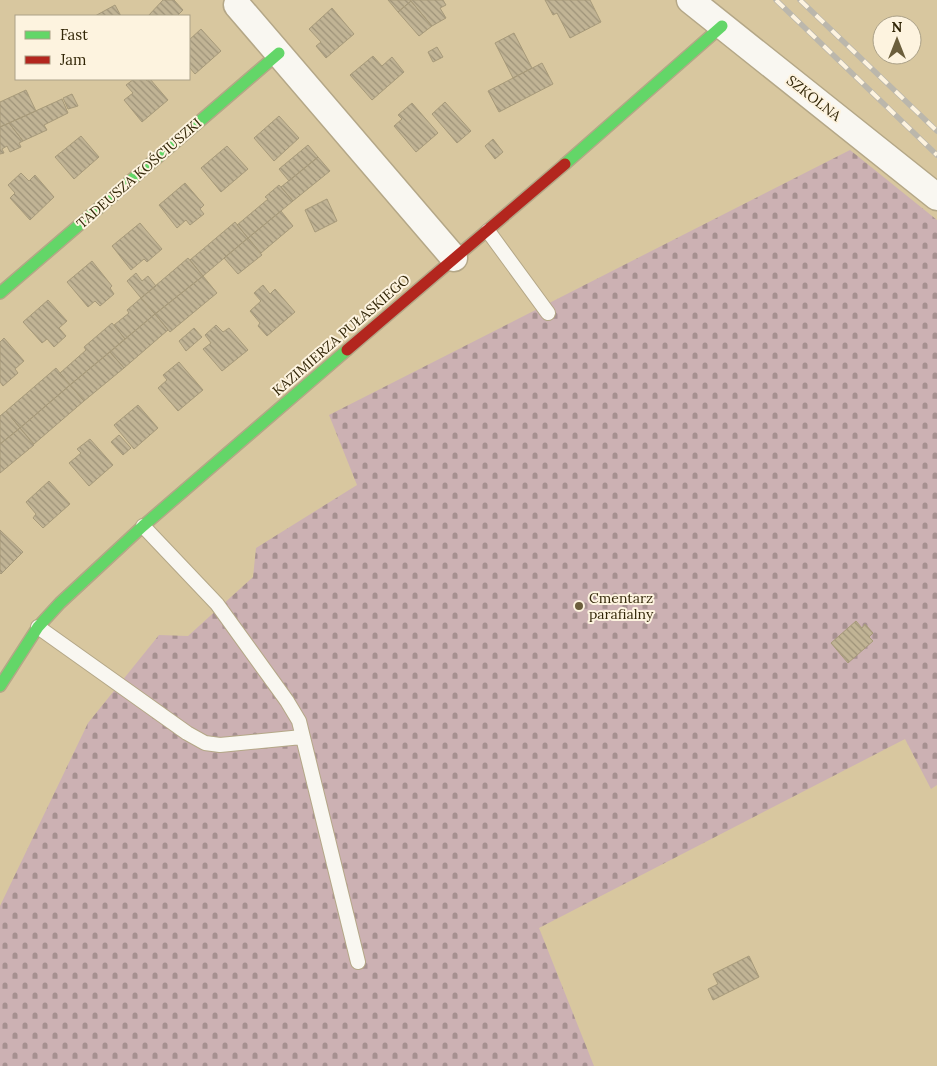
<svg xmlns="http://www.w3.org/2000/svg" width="937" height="1066" viewBox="0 0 937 1066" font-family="Lora,serif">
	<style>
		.cemetery { fill: url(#cemetery-stones) }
		.building { fill: url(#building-back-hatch); stroke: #a79a7a }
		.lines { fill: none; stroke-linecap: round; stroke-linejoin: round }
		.lane-casing { stroke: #b4a787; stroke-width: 16 }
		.street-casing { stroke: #b4a787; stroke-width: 29 }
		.fast-casing { stroke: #b4a787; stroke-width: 14 }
		.jam-casing { stroke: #b4a787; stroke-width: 14 }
		.lane { stroke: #f9f7f1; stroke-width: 14 }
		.street { stroke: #f9f7f1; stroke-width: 26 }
		.fast { stroke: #63d668; stroke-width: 11 }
		.jam { stroke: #b3261e; stroke-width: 11 }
		.rail-casing { stroke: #bbb7ac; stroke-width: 5.5 }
		.rail { stroke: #fdf3df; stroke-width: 4; stroke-dasharray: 11; stroke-linecap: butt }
		.poi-dot { fill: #6b5e3c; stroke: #fdf3df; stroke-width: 2 }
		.labels { text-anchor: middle; stroke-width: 4; stroke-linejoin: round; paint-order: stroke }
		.street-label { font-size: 14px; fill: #312506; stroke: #fdf3df }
		.poi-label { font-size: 14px; fill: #312506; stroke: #fdf3df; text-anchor: start }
	</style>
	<defs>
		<pattern id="cemetery-stones" width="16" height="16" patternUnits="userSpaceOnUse" patternTransform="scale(1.25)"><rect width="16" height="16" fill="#ccb1b3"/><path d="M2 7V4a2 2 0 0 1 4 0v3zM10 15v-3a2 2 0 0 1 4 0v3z" fill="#a69090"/></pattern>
		<pattern id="building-back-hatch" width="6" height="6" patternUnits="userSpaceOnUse" patternTransform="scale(1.25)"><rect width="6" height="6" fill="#c1b495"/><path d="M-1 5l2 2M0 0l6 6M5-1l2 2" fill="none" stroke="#9d9278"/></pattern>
	</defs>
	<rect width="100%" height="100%" fill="#d8c79f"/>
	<!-- cemetery -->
	<path class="cemetery" d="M850,150l87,70v565l-6,4 -26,-50 -366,189 55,138h-594v-160l88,-183 71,-88 29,1 65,-59 3,-29 101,-63 -28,-70z"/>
	<!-- building -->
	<path class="building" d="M163,0h11l9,10 -6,6h-29z
		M388,0h22l1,1 -13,11z
		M410,0h33l3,5 -6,3 6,10 -14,8z
		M545,0h45l11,22 -31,16 -13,-25 -4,2z
		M411,1l21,25 -13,10 -21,-24z
		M115,5l6,11h-26z
		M332,8l22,26 -28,24 -10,-12 5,-4 -12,-13z
		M201,29l20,22 -26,23 -6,-7v-27z
		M514,33l18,35 -19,10 -18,-35z
		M437,47l6,10 -10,5 -5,-10z
		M373,56l9,10 10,-9 12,15 -32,28 -22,-25z
		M542,63l11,21 -54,28 -11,-21z
		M134,79h11l2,2 3,-2 18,21 -26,22 -18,-22 9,-7 -7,-8z
		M26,90l10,21 -36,16v-25z
		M72,94l6,12 -10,3 -5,-11z
		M62,99l6,14 -24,12 3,5 -24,11 -14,-18z
		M445,102l26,29 -14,12 -25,-29z
		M412,103l26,30 -22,19 -22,-26 8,-7 -4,-4z
		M279,116l20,22 -25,23 -20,-23z
		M9,123l14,18 -4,2 2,4 -11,5 -3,-6 -5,3 2,4 -4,1v-27z
		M81,136l18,21 -25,22 -19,-22z
		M493,139l10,13 -8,7 -10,-13z
		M308,145l10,12 -29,24 -10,-12z
		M227,146l21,23 -27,23 -20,-24z
		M318,157l12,14 -37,30 -12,-14z
		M21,173l8,8 6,-6 19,22 -24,23 -20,-22 5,-5 -7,-8z
		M185,183l19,22 -4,4 4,5 -14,11 -4,-5 -9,8 -18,-23z
		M279,185l14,16 -45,37 -11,-13 31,-26 -3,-2z
		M327,199l10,22 -22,11 -10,-22z
		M281,211l12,15 -32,27 -13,-15z
		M235,222l13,16 -45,38 -13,-16z
		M140,223l22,26 -15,13 -3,-3 -13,11 -19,-24z
		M248,238l14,17 -24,19 -14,-16z
		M188,258l15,18 -48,38 -14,-16z
		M92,261l20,25 -2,2 4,6 -14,12 -5,-5 -7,6 -21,-25z
		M136,273l6,8 6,-5 8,10 -15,12 -14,-17z
		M203,276l14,17 -47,39 -15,-18z
		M263,285l7,9 5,-5 20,23 -28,24 -9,-10 2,-3 -10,-12 11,-10 -7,-8z
		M141,298l14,16 -30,25 -11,-14 15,-12 -2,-3z
		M48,300l19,21 -8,7 7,8 -12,11 -7,-8 -5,4 -19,-21z
		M155,314l13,16 -44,38 -14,-16z
		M112,323l13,16 -55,46 -10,-12 26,-23 -2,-3z
		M216,325l7,7 6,-4 19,22 -26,21 -19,-22 8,-6 -6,-8z
		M194,328l8,9 -16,14 -7,-10z
		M4,338l20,23 -9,8 3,4 -15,13 -3,-4v-40z
		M110,352l14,16 -40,33 -14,-16z
		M179,362l24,28 -25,21 -20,-23 9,-8 -4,-5z
		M56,368l14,17 -50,43 -14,-17z
		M70,385l14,16 -50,43 -14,-16z
		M138,405l20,23 -24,21 -20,-24z
		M6,411l14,17 -20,16v-28z
		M20,428l14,17 -34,28v-29z
		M119,435l12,13 -8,7 -12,-13z
		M90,439l23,26 -24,21 -20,-23 12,-10 -4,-4z
		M49,481l21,23 -27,24 -10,-10 3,-4 -10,-12z
		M0,530l23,22 -22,22 -1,-1z
		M856,621l6,7 3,-4 8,9 -4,4 4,4 -25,22 -17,-20z
		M749,956l10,21 -46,23 -5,-11 10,-5 -5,-10z"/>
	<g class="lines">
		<defs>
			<path id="lane" d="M488,231l60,82
				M143,526l74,78 70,97 12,20 59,241
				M38,627l149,106 18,10 15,2 82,-8"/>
			<path id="street" d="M690,0l247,197
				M237,5l217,253"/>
			<path id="fast" d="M565,164l157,-138
				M0,293l279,-240
				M0,686l38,-59 22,-24 83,-77 204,-176"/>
			<path id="jam" d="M347,350l218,-186"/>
		</defs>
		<!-- lane casing -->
		<use href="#lane" class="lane-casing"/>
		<!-- street casing -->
		<use href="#street" class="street-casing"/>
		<!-- fast casing -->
		<use href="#fast" class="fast-casing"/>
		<!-- jam casing -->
		<use href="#jam" class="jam-casing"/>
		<!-- lane -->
		<use href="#lane" class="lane"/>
		<!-- street -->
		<use href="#street" class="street"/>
		<!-- fast -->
		<use href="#fast" class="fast"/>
		<!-- jam -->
		<use href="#jam" class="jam"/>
		<defs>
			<path id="rail" d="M776,0l161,155
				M800,0l137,131"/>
		</defs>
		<!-- rail casing -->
		<use href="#rail" class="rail-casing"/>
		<!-- rail -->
		<use href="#rail" class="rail"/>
	</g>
	<!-- markers -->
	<circle class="poi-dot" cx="579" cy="606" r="5"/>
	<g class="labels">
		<!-- street labels -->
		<g class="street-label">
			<text transform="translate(814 98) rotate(38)" y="5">SZKOLNA</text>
			<text transform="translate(139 173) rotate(-41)" y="5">TADEUSZA KOŚCIUSZKI</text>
			<text transform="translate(341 335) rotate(-41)" y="5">KAZIMIERZA PUŁASKIEGO</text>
		</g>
		<!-- poi labels -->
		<g class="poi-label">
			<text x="589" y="603">Cmentarz<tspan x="589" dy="16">parafialny</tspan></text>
		</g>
	</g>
	<!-- legend -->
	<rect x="15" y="15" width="175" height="65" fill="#fdf3df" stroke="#aba188"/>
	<rect x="25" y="31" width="25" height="8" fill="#63d668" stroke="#aba188"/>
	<text x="60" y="40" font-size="15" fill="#312506">Fast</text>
	<rect x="25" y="56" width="25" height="8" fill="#b3261e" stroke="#aba188"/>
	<text x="60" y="65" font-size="15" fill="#312506">Jam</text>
	<!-- north arrow -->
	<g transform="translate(897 40)"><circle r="24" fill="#fdf3df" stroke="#aba188"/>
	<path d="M0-4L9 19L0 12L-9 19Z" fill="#6b5e3c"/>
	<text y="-8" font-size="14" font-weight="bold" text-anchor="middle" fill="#312506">N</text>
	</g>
</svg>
